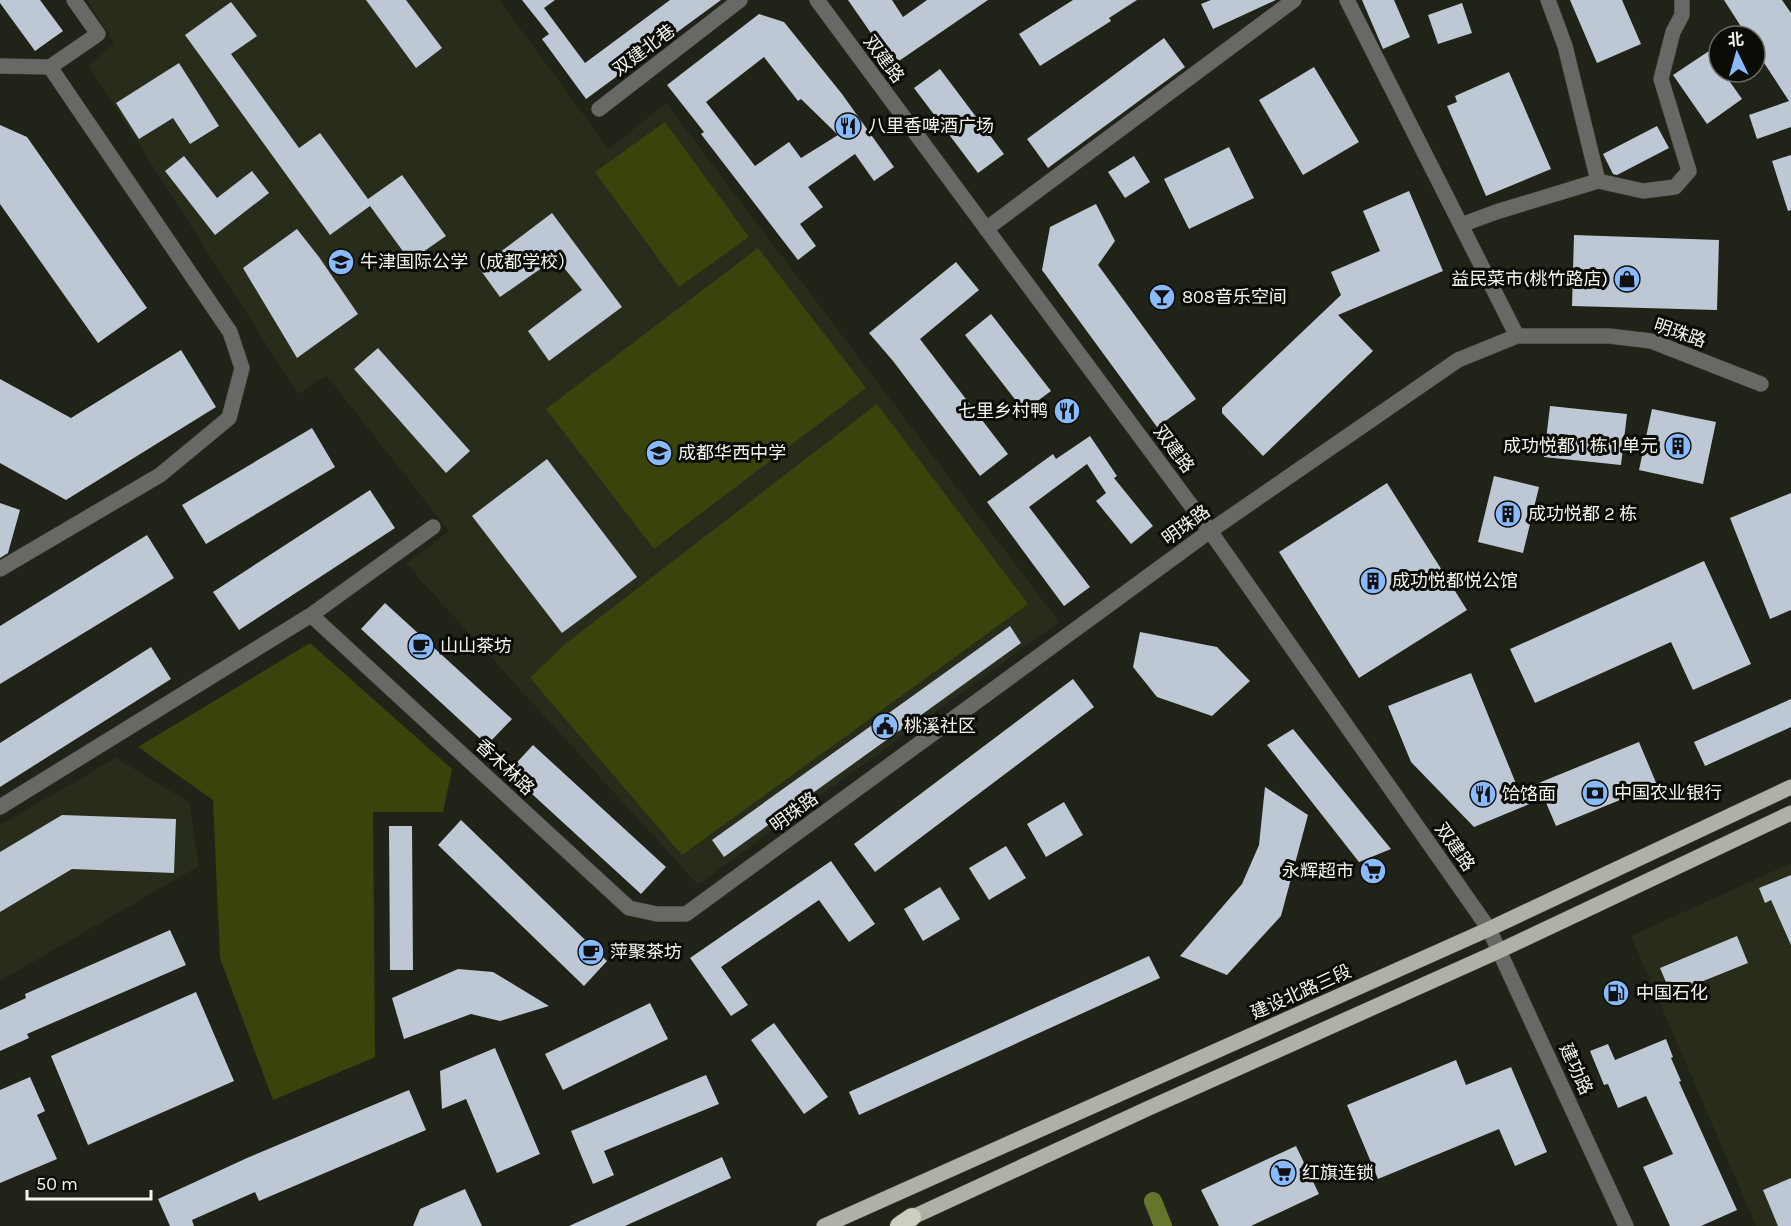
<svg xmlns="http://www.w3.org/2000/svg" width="1791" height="1226" viewBox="0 0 1791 1226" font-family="Karla,'Noto Sans SC',sans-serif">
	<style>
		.built { fill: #272c1b }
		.green { fill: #39440d }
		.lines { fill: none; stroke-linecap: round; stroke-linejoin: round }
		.canal { stroke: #65762c; stroke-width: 18 }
		.building { fill: #bec7d4; fill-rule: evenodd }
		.minor-casing { stroke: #3d4036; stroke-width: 16 }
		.major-casing { stroke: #3d4036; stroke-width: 16 }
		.highway-casing { stroke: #3d4036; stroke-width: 20 }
		.minor { stroke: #686964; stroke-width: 15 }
		.major { stroke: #aeb2a6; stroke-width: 15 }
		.highway { stroke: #cbcfc0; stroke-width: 18 }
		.labels { text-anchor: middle; stroke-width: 6; stroke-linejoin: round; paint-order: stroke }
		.street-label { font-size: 18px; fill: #f2f5ed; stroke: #0b0c07 }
		.poi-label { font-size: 18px; fill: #f2f5ed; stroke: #0b0c07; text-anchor: start }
	</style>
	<rect width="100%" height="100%" fill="#202318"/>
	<!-- built -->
	<path class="built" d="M87,0h412l110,149 57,-46 393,519 -361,263 -292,-321 43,-33 -123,-156 -28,19 -209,-328 25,-23z
		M116,758l73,44 10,64 -199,115v-156z
		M1791,863v363h-35l-125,-290z"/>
	<!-- green -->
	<path class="green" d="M665,122l84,115 -70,50 -84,-115z
		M758,248l108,140 -212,161 -108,-140z
		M877,404l151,200 -346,251 -152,-177 34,-33z
		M310,643l142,126 -9,43h-70l2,245 -102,43 -53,-142 -7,-158 -75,-53z"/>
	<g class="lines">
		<!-- canal -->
		<path class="canal" d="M1153,1201l10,25"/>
	</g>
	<!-- building -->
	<path class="building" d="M0,0h40l23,31 -28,20 -35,-48z
		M366,0h40l36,48 -26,20z
		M522,0h33l-11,8 41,55 85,-63h51l-135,99 -44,-60 7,-5z
		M848,0h44l11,17 24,-17h61l-95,65z
		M1073,0h64l-28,18 2,3 -71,45 -21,-32z
		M1211,0h65l-63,29 -12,-25z
		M1362,0h32l16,37 -27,12z
		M1570,0h52l19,44 -44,19z
		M1724,0h58l9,13v114l-34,12 -8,-24 40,-14 -34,-52v-13h-8z
		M231,2l26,34 -26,18 68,94 21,-15 48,66 34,-24 44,61 -36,25 -40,-55 -40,29 -145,-200z
		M1462,3l10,30 -34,11 -10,-29z
		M759,14l25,8 58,72 52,73 -20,14 -19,-27 -47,33 15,20 -23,17 16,22 -18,14 -97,-126 3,-2 -37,-47zM764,57l34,44 3,-2 37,36 -37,23 -12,-16 -34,24 -49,-64z
		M1164,38l21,29 -137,101 -21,-29z
		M1709,51l10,15v6h4l19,27 -35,25 -34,-49z
		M179,63l40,63 -29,18 -17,-26 -34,21 -23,-36z
		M1314,67l45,75 -56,33 -44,-75z
		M940,69l64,85 -26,19 -64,-85z
		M1509,72l42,97 -65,27 -39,-90 10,-4 -2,-6z
		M0,125l27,12 120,171 -49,35 -98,-139z
		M1657,126l12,22 -52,27 -4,-1 -10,-20z
		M1229,147l25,51 -65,31 -25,-50z
		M1791,155v55l-3,1 -16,-50z
		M184,156l33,42 35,-27 17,22 -54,42 -50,-64z
		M1134,156l16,26 -25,16 -17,-26z
		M1409,191l34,80 -105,44 35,36 -110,105 -41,-43v-5l119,-113 -10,-23 49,-21 -17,-40z
		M1096,204l19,37 -17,24 98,134 -39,28 -115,-157 8,-43z
		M552,213l70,94 -73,54 -21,-30 54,-41 -26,-32 -56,39 -21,-29z
		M297,229l22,28 39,57 -61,44 -54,-90z
		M1574,235l145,5 -2,70 -145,-4z
		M956,262l23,28 -59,49 88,115 -28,22 -87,-115 -24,-28z
		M991,314l60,77 -27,20 -59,-76z
		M378,348l92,103 -24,22 -92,-104z
		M181,350l35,57 -150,93 -66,-37v-84l71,39z
		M1550,406l77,8 -6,51 -77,-8z
		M1652,409l64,13 -13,62 -64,-14z
		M312,428l23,39 -129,77 -24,-39z
		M1090,436l27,40 -3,2 39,48 -22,18 -35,-43 10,-8 -19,-29 -58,43 61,80 -26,19 -77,-104 66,-48 3,5z
		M547,459l90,118 -75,56 -90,-117z
		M1494,476l45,11 -16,66 -45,-11z
		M1387,483l80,127 -108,68 -80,-126z
		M370,490l25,38 -156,102 -26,-38z
		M1791,493v117l-21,9 -40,-101z
		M0,503l20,7 -12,43 -8,5z
		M147,535l27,43 -174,106v-58z
		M1704,561l47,103 -58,26 -22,-48 -136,61 -25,-54z
		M385,603l127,116 -25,26 -126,-116z
		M1010,626l11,17 -297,214 -12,-17z
		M1140,632l77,15 33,34 -38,35 -55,-19 -24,-30z
		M151,647l20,32 -171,108v-44z
		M1471,673l48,118 120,-49 18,43 -101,41 -12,-28 -70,29 -63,-65 -23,-56z
		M1073,679l21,28 -219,165 -21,-28z
		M1791,699v28l-86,39 -11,-24z
		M1293,729l98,120 -32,13 -92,-117z
		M533,745l133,122 -25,27 -133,-122z
		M1265,787l43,28 -27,101 -54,59 -47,-19 62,-72 17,-39z
		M1064,802l19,33 -37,22 -19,-33z
		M62,815l114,4 -2,54 -102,-4 -72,43v-60z
		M461,820l146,141 -23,25 -146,-141z
		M389,826h23l1,144h-23z
		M1006,846l20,32 -37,22 -20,-32z
		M831,861l44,63 -26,18 -30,-42 -98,67 27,38 -17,11 -41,-58z
		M1791,875v70l-20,-45 -6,3 -6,-15z
		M940,887l20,32 -37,22 -19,-32z
		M170,930l16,35 -159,69 2,4 -29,13v-41l26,-12 -1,-4z
		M1737,936l11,27 -77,31 -11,-26z
		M1149,956l11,22 -301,137 -10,-23z
		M458,969l35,3 56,34 -49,15 -29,-7 -67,25 -12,-41z
		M196,992l38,89 -146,64 -37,-89z
		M650,1003l18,36 -105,51 -18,-36z
		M774,1023l54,74 -24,17 -53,-74z
		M1666,1039l7,18 -2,1 10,23 -2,1 58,128 -36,16h-31l-27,-59 30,-13 -27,-58 -28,12 -10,-24 -4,1 -14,-34 18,-7 7,16z
		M495,1048l45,106 -43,19 -31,-74 -24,10 -2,-38z
		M1456,1060l10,25 45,-18 36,85 -32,14 -16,-37 -121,50 -31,-74z
		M706,1075l13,29 -115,47 10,24 -21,9 -22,-53z
		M30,1077l15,34 -8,4 20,44 -57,24v-93z
		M409,1090l17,40 -167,71 -4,-9 -63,28 2,6h-24l-12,-27 89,-41z
		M1296,1146l23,48 -68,32h-32l-18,-36z
		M722,1157l9,21 -106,48h-56z
		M1791,1178v48h-13l-15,-36z
		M465,1189l17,37h-69l7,-17z"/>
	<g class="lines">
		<defs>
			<path id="minor" d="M817,0l393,531 279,398 137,297
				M1347,0l170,336
				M1548,0l17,46 33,135 45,10 32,-4 14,-16 -28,-92 12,-47 9,-17v-15
				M0,66l50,1 180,265 12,36 -13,50 -69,57 -160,94
				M50,67l48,-33 -24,-34
				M599,109l141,-109
				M1461,225l35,-13 102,-31
				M986,229l308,-229
				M311,615l318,293 28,6h29l524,-383 248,-171 59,-24h92l42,5 110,43
				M0,807l311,-192 122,-88"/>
			<path id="major" d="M902,1222l247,-114 350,-157 292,-138
				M824,1226l665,-297 302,-142"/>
			<path id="highway" d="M899,1226l13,-9"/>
		</defs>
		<!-- minor casing -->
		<use href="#minor" class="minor-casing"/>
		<!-- major casing -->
		<use href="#major" class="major-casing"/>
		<!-- highway casing -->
		<use href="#highway" class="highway-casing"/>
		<!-- minor -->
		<use href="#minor" class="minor"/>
		<!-- major -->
		<use href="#major" class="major"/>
		<!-- highway -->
		<use href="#highway" class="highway"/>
	</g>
	<!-- icons -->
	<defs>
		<symbol id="restaurant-disc" viewBox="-11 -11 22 22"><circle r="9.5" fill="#89bafc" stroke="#0b0c07"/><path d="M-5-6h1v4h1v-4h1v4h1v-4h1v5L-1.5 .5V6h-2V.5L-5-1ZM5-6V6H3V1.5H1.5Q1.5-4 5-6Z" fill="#111"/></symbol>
		<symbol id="school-disc" viewBox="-11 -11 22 22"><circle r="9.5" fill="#89bafc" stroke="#0b0c07"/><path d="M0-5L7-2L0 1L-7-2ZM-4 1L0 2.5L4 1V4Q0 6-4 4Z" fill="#111"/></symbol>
		<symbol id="shop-disc" viewBox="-11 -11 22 22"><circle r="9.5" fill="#89bafc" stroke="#0b0c07"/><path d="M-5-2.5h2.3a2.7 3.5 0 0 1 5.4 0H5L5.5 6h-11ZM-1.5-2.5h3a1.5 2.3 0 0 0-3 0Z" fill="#111"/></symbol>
		<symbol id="bar-disc" viewBox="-11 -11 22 22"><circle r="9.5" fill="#89bafc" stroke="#0b0c07"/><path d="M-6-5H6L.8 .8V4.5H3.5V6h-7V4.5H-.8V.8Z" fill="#111"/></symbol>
		<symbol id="building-disc" viewBox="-11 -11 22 22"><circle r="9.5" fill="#89bafc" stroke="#0b0c07"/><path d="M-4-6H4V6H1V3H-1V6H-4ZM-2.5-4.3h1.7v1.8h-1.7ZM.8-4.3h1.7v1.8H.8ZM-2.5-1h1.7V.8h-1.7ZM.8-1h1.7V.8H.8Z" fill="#111"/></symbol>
		<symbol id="cafe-disc" viewBox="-11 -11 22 22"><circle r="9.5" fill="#89bafc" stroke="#0b0c07"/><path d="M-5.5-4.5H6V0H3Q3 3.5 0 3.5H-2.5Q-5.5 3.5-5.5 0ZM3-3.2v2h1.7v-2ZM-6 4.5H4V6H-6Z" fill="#111"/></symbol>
		<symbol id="civic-disc" viewBox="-11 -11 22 22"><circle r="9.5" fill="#89bafc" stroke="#0b0c07"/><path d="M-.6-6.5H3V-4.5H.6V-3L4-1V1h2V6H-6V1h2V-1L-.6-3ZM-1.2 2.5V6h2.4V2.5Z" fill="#111"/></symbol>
		<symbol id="bank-disc" viewBox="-11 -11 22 22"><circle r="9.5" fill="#89bafc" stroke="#0b0c07"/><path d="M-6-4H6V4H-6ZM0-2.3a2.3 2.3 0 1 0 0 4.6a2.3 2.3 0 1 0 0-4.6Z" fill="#111"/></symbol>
		<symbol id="supermarket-disc" viewBox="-11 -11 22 22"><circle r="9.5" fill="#89bafc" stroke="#0b0c07"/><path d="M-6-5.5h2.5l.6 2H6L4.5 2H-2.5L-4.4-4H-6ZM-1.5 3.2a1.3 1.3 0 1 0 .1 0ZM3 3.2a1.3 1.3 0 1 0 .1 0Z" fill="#111"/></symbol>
		<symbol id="fuel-disc" viewBox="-11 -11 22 22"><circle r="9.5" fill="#89bafc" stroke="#0b0c07"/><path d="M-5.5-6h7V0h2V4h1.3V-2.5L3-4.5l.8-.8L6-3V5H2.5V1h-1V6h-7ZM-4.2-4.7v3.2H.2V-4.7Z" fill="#111"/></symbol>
	</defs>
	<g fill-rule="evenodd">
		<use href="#restaurant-disc" x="833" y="111" width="30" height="30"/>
		<use href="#school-disc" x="326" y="247" width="30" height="30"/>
		<use href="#shop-disc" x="1612" y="264" width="30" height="30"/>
		<use href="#bar-disc" x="1147" y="282" width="30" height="30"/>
		<use href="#restaurant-disc" x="1052" y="396" width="30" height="30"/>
		<use href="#building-disc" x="1663" y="431" width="30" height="30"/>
		<use href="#school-disc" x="644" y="438" width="30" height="30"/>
		<use href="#building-disc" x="1493" y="499" width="30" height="30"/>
		<use href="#building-disc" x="1358" y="566" width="30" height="30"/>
		<use href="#cafe-disc" x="406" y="631" width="30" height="30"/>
		<use href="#civic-disc" x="870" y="711" width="30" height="30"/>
		<use href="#bank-disc" x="1580" y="778" width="30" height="30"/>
		<use href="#restaurant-disc" x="1468" y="779" width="30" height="30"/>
		<use href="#supermarket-disc" x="1358" y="856" width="30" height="30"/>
		<use href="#cafe-disc" x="576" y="937" width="30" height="30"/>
		<use href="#fuel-disc" x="1601" y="978" width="30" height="30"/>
		<use href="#supermarket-disc" x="1268" y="1158" width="30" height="30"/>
	</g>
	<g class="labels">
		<!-- street labels -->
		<g class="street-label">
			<text transform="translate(644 50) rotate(-37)" y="6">双建北巷</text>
			<text transform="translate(884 59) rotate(53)" y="6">双建路</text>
			<text transform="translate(1680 333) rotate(19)" y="6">明珠路</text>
			<text transform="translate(1174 449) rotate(53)" y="6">双建路</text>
			<text transform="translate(1186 525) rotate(-36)" y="6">明珠路</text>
			<text transform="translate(505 767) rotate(43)" y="6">香木林路</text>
			<text transform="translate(794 812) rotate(-36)" y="6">明珠路</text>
			<text transform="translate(1455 847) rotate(55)" y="6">双建路</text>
			<text transform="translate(1301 992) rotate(-24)" y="6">建设北路三段</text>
			<text transform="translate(1576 1069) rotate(65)" y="6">建功路</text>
		</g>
		<!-- poi labels -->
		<g class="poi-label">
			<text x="868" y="132">八里香啤酒广场</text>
			<text x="360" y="268">牛津国际公学（成都学校）</text>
			<text x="1608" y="285" text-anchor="end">益民菜市(桃竹路店)</text>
			<text x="1182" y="303">808音乐空间</text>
			<text x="1048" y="417" text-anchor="end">七里乡村鸭</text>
			<text x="1658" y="452" text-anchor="end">成功悦都 1 栋 1 单元</text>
			<text x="678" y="459">成都华西中学</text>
			<text x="1528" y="520">成功悦都 2 栋</text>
			<text x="1392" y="587">成功悦都悦公馆</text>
			<text x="440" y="652">山山茶坊</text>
			<text x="904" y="732">桃溪社区</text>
			<text x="1614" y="799">中国农业银行</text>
			<text x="1502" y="800">饸饹面</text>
			<text x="1354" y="877" text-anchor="end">永辉超市</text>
			<text x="610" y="958">萍聚茶坊</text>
			<text x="1636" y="999">中国石化</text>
			<text x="1302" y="1179">红旗连锁</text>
		</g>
	</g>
	<!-- north arrow -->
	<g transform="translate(1737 54) rotate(355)"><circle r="28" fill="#0b0c07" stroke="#676963" stroke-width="1.5"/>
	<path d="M0-4.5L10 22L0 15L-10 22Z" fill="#89bafc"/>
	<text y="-9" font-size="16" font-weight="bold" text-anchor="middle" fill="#f2f5ed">北</text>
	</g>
	<!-- scale -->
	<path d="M27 1190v9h124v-9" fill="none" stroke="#f2f5ed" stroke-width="3"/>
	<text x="36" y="1190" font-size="18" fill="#f2f5ed" stroke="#0b0c07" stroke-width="4.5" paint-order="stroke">50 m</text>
</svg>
